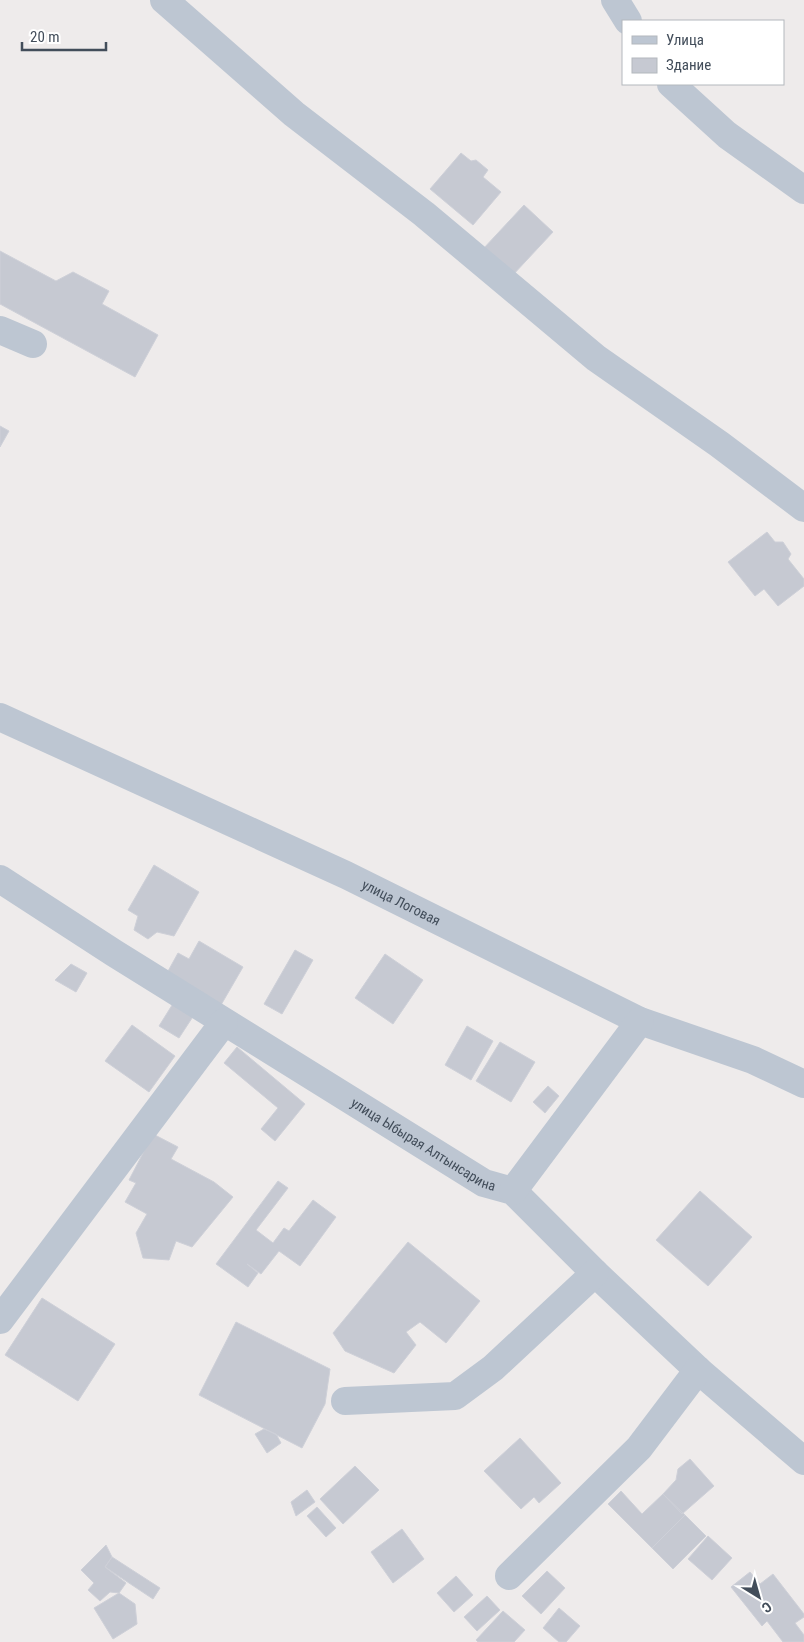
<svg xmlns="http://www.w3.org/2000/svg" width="804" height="1642" viewBox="0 0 804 1642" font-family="'Roboto Condensed',sans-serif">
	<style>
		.building { fill: #c6c9d2; stroke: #ced0d8 }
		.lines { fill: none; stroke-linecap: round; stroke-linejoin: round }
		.minor { stroke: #bdc6d2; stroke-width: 28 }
		.labels { text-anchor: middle; stroke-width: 4.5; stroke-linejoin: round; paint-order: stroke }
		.street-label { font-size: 14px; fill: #424d5a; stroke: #fff }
	</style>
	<rect width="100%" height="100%" fill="#eeebeb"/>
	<!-- building -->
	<path class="building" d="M461,153l10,8 5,-1 12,10 -5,7 18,15 -28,33 -43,-36z
		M524,205l29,27 -41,44 -29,-27z
		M0,251l56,30 17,-9 36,19 -7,13 56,31 -23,42 -135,-73z
		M0,426l9,5 -9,16z
		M767,532l8,10h8l8,12 -3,5 16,20v7l-26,20 -14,-17 -9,7 -27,-34z
		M154,865l45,27 -25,44 -17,-4 -9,7 -14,-9 4,-14 -10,-6z
		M199,941l44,26 -22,38 -54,-32 11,-20 11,6z
		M295,950l18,10 -31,54 -18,-10z
		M385,954l38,26 -30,44 -38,-26z
		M71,964l16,9 -11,19 -21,-12z
		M174,1002l20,13 -15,23 -20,-12z
		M132,1025l43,31 -26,36 -44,-31z
		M467,1026l26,15 -22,39 -26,-15z
		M500,1042l35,20 -24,40 -35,-21z
		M237,1047l68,57 -30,37 -14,-12 17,-21 -54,-45z
		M548,1086l11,10 -14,17 -12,-11z
		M153,1134l25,13 -7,12 43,23 19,15 -41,50 -16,-6 -7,19 -26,-2 -7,-25 11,-19 -22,-12 11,-19 -7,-3z
		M278,1181l10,7 -32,42 17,13 11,-15 5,3 24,-31 23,17 -36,49 -21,-15 -18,23 -14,-10 11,9 -10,14 -32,-23z
		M700,1191l52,46 -44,49 -52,-46z
		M408,1242l72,59 -34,42 -26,-21 -14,10 10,13 -22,28 -49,-22 -12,-18z
		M42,1298l73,46 -37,57 -73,-46z
		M236,1322l94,47 -5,35 -23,44 -103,-53z
		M264,1429l12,5 5,9 -14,10 -12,-19z
		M520,1438l41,45 -22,20 -5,-6 -13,12 -37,-38z
		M690,1459l24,27 -32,28 -19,-20 13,-14 2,-11z
		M355,1466l24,24 -36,34 -23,-25z
		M307,1490l8,12 -19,14 -5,-14z
		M621,1491l21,23 21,-20 22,21 -33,33 -44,-44z
		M317,1507l19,21 -10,9 -19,-21z
		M685,1515l21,21 -33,33 -21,-21z
		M402,1529l22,30 -31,24 -22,-31z
		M708,1536l24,22 -20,22 -24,-21z
		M106,1545l6,12 -7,10 21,16 -7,10 -9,-1 -10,9 -12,-11 6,-7 -13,-13z
		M112,1557l48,31 -7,11 -48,-32z
		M547,1571l18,17 -24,26 -19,-18z
		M750,1572l10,12 13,-10 31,40v3l-9,6 9,12v7h-21l-16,-21 -5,5 -31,-39z
		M456,1576l17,19 -19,17 -17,-19z
		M119,1593l16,11 2,20 -24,15 -19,-31z
		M487,1596l13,14 -23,21 -13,-14z
		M559,1608l21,18 -14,16h-7l-16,-14z
		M503,1611l22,19 -11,12h-36l-2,-2z"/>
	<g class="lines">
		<!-- minor -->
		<g class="minor">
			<path d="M164,0l130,114 130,100 172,144 123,86 85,64"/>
			<path d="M615,0l13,21"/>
			<path d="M671,84l56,51 77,55"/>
			<path d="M0,330l33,14"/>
			<path id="s1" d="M0,717l346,158 294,146 113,39 51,24"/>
			<path id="s2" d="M0,879l114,74 370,230 29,8 82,82 103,97 106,91"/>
			<path d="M513,1191l127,-170"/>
			<path d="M0,1320l224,-298"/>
			<path d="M345,1401l110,-5 38,-28 102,-95"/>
			<path d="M509,1576l130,-128 59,-78"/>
		</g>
	</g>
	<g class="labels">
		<!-- street labels -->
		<g class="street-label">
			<text dy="5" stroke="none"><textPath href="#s1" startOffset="442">улица Логовая</textPath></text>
			<text dy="5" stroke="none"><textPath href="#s2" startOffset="500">улица Ыбырая Алтынсарина</textPath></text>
		</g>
	</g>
	<!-- legend -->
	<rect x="622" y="20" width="162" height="65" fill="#ffffff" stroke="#b3b8bd"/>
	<rect x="632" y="36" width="25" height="8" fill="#bdc6d2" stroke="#b3b8bd"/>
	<text x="666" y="45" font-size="15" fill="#424d5a">Улица</text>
	<rect x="632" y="58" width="25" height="15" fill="#c6c9d2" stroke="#b3b8bd"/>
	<text x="666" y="70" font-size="15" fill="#424d5a">Здание</text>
	<!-- north arrow -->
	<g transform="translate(759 1597) rotate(143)" stroke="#ffffff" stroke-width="4" paint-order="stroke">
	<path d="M0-4L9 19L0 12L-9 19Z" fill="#424d5a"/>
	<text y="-8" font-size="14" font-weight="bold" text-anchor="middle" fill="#424d5a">С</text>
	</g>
	<!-- scale -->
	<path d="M22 42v8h84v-8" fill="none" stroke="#424d5a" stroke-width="2.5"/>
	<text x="30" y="42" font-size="15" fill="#424d5a" stroke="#ffffff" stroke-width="4" paint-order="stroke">20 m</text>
</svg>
